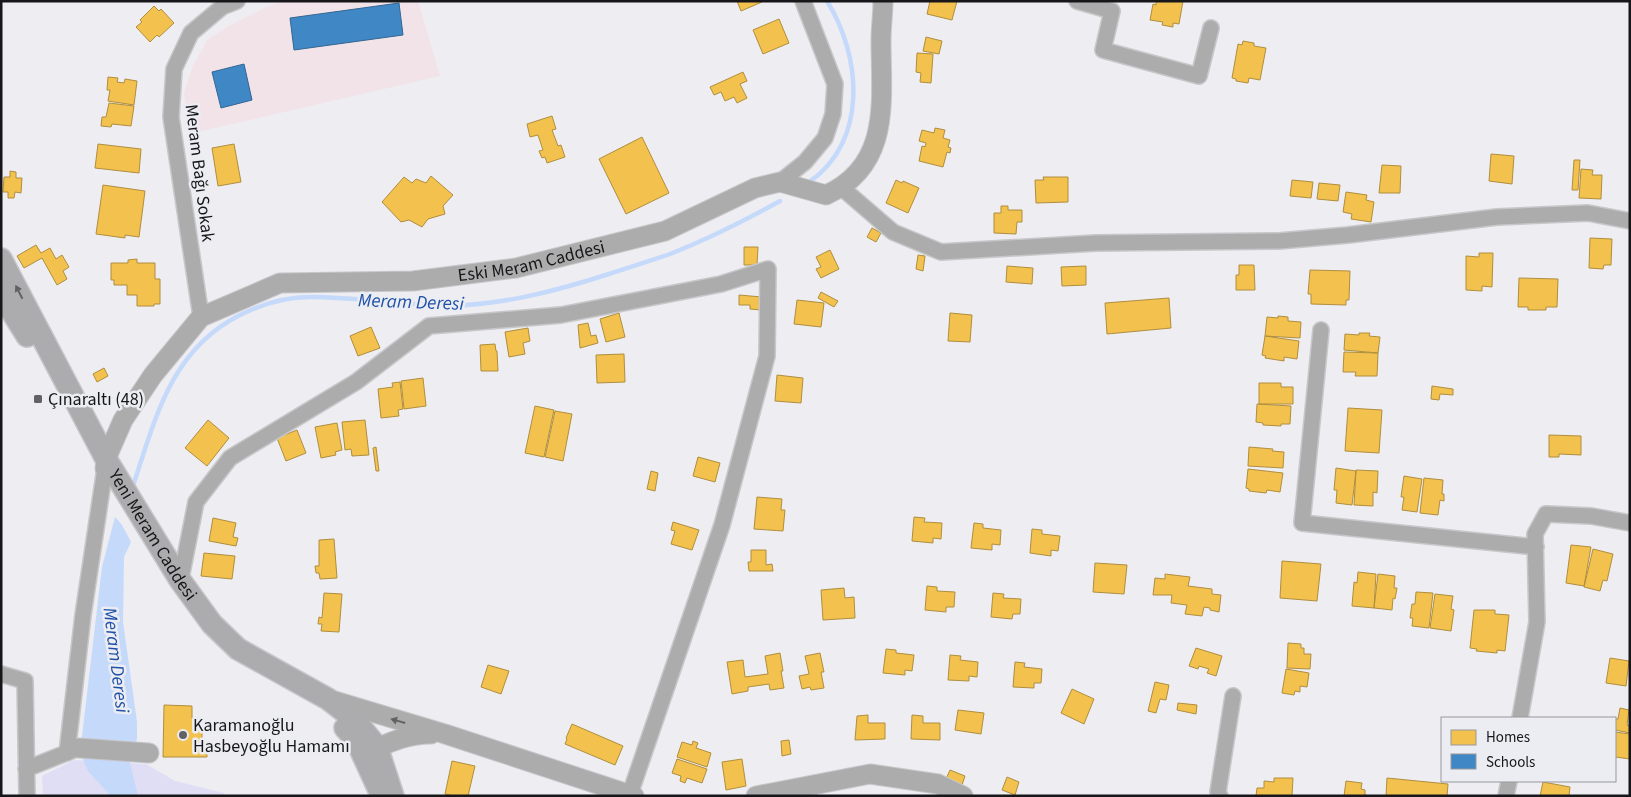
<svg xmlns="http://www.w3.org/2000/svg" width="1631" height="797" viewBox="0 0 1631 797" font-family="'Source Sans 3',sans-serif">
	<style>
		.education { fill: #f2e3e8 }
		.green { fill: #e0def4 }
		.water { fill: #c5d9fb }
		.homes { fill: #f2c14e; stroke: #b08e3e }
		.schools { fill: #3f88c5; stroke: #336692 }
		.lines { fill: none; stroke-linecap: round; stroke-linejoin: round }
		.stream { stroke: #c5d9fb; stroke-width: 4.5 }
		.minor-casing { stroke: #c7c7ca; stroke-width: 18 }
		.tertiary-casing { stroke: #c7c7ca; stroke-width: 21 }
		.secondary-casing { stroke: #c7c7ca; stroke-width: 24 }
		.minor { stroke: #adacad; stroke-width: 15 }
		.tertiary { stroke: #adacad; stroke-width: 19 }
		.secondary { stroke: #acacae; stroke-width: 21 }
		.oneway { fill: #626264 }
		.poi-dot { fill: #626266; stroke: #ececf3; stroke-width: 2 }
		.labels { text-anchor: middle; stroke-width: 5; stroke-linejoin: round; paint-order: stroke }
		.street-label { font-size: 18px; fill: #17171a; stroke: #ececf3 }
		.poi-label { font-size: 18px; fill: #17171a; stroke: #ececf3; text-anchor: start }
		.water-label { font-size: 19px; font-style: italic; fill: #1e51a7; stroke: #ececf3 }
	</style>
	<rect width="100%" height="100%" fill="#ededf2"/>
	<!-- education -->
	<path class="education" d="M284,1h134l22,75 -251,58 -5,-41 8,-25 15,-28 20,-13 41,-21z"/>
	<!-- green -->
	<path class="green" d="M74,760l72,4 29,17 49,12 2,3h-183l-1,-20z"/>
	<!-- water -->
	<path class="water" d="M115,517l7,8 9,17 -7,15 -1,65 14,100v17l-8,20 9,37h-27l-23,-25 -8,-18 22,-186z"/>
	<!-- homes -->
	<path class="homes" d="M737,1h25v1l-21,9z
		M930,1h27l-5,19 -25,-6z
		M1156,1h27l-4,23 -6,-1v4l-11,-2 1,-3 -13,-2 3,-16 3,1z
		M154,6l5,5 2,-2 13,14 -15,14 -2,-2 -7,7 -14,-15 6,-5 -2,-2z
		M779,19l10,24 -26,11 -10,-24z
		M926,37l16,4 -3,13 -16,-3z
		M1243,41l11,2v3l12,2 -6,32 -11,-2 -1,5 -12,-2v-2l-4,-1 6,-34 4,1z
		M917,53l16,1 -2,29 -11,-1 1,-9 -5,-1z
		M743,72l4,9 -7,3 7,14 -10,5 -3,-6 -9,4 -4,-9 -7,3 -4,-8z
		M108,77l10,1 -1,4 7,1 1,-4 12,2 -3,24 -26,-4 2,-11h-3z
		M109,103l25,3 -3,20 -19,-2 -1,3 -10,-1 1,-9h4z
		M552,116l4,13 -4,1 6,16 3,-1 4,12 -18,6 -2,-6 -3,1 -3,-7 4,-1 -5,-15 -8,2 -3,-13z
		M935,128l10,2 -2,8 7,2 -2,7 3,1 -1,5 -3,-1 -4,15 -24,-6 3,-15 3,1 1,-4 -7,-2 3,-11 12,3z
		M642,137l27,56 -43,21 -27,-55z
		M98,144l43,5 -2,24 -44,-5z
		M234,144l7,38 -23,4 -6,-38z
		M1491,154l23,2 -2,28 -23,-3z
		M1574,160h6l-2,30h-6z
		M1382,165l19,1 -1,27h-21z
		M1581,169l12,1 -1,5h10l-1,24 -22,-1z
		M10,171l6,1v6h6l-1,15 -6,-1 -1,6h-6v-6h-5l1,-15h6z
		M431,176l22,19 -10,11 2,8 -17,5 -6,8 -13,-7 -8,2 -19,-20 22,-25 8,6 4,-4 10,4z
		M1043,177h25v25l-32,1 -1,-23h9z
		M896,180l6,3 1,-2 16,7 -11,25 -22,-10z
		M1292,180l21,2 -2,16 -21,-2z
		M1319,183l21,2 -2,16 -21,-2z
		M103,185l42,6 -6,46 -14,-2v3l-29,-4z
		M1346,192l21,3 -1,5 8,2 -3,20 -20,-3 1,-5 -9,-2z
		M1001,206h7v4h14v12h-5l-1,12 -22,-1v-20h7z
		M872,228l9,5 -5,9 -9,-5z
		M1590,238l22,1 -1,26h-7l-1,4 -14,-1z
		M36,245l5,8 9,-5 6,11 6,-4 7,12 -6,4 4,8 -10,6 -15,-27 -18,10 -7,-12z
		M744,247h14l-1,18h-13z
		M830,250l9,19 -18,9 -5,-9 5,-2 -5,-10z
		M1479,253h14l-1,34 -10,-1v5l-16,-1v-34l13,1z
		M918,255l7,1 -2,15 -7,-2z
		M137,259v4h18v16h5v25h-6v2h-17v-11h-10v-10h-13v-5h-3v-17h17v-3z
		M1239,265h15l1,25h-19v-15h3z
		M1007,266l26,2 -1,16 -26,-2z
		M1086,266v19l-24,1 -1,-19z
		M1310,270l40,1 -1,29h-3v5l-35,-1v-10h-3z
		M1519,278l39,1 -1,28h-11v3h-18v-3h-10z
		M821,292l17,9 -4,6 -16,-9z
		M739,295l23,2 -1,13 -11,-1v-4h-11z
		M1169,298l2,30 -64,6 -2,-31z
		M797,300l27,3 -3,24 -27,-3z
		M619,313l6,24 -19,5 -6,-23z
		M950,313l22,2 -2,27 -22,-1z
		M1278,316l10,1v4l13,1 -1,16 -35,-2 2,-19 11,1z
		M588,323l3,13 5,-1 2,8 -18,5 -2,-23z
		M371,327l9,21 -22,8 -8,-20z
		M528,328l2,13 -7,2 2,11 -16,3 -4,-25z
		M1359,333h11l-1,3 11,1 -2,16 -34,-3 1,-16 14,1z
		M1265,336l34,5 -2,18 -13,-2v4l-19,-3 1,-2 -4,-1z
		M495,344l1,7h1l1,20h-17l-1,-26z
		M1344,352l34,1 -1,23h-22l1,-4h-13z
		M624,354l1,28 -28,1 -1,-28z
		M104,368l4,8 -11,6 -4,-8z
		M777,375l26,3 -2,25 -26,-2z
		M423,378l3,28 -22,3 -3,-28z
		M400,382l3,27 -5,1 1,6 -18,2 -3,-29 15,-2 -1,-4z
		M1259,383h22v4h12v17h-34z
		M1432,386l21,3v6l-13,-1 -1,6 -8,-1z
		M1257,404l34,2 -1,18h-9v2l-18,-1v-2l-7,-1z
		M535,406l19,4 -10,47 -19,-4z
		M1348,408l34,2 -3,43 -34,-2z
		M555,411l17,3 -9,47 -18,-4z
		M208,420l21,18 -22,28 -22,-18z
		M365,420l4,35 -17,1 -1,-7 -6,1 -3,-28z
		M337,423l5,27 -7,2 1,3 -15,3 -6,-31z
		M297,430l9,23 -20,8 -9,-23z
		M1549,435l32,1v19l-22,-1v3h-10z
		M376,447l3,24h-3l-3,-23z
		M1249,447l24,2 -1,2 12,1 -1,16 -35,-2z
		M698,457l22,6 -5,19 -22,-6z
		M1336,468l20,3 -4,34 -16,-2 1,-13h-3z
		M1248,469l35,4 -3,19 -13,-2 -1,3 -17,-2v-2l-3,-1z
		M1356,470l22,1 -1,22 -4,-1v14l-19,-1z
		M651,471l7,2 -3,18 -8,-2z
		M1404,476l18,3 -5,33 -15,-2 2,-13h-3z
		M1424,478l19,2 -1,14h2v7l-4,-1 -2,15 -18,-2z
		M757,497l25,2 -1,11h4l-2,21 -29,-2z
		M914,517l11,1 -1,4 18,1 -1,16 -8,-1v5l-21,-2z
		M213,518l23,5 -3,14 5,1 -2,8 -27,-5z
		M673,522l26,8 -7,20 -21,-6 4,-13 -4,-1z
		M974,523l9,1v4l18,2 -1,15 -8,-1v6l-21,-2z
		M1032,529l10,1v4l18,2 -2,15 -7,-1v6l-21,-3z
		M334,539l3,39 -17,1 -1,-6h-3l-1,-7h4v-26z
		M1571,545l20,2 -7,39 -18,-3z
		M1593,549l20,5 -6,27 -4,-1 -3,11 -16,-4z
		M751,550h15v15l6,-1 1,7h-24l-1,-9h3z
		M204,553l31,3 -3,23 -31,-3z
		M1282,561l39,3 -4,37 -37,-3z
		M1095,563l32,2 -3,29 -31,-2z
		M1358,572l18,2 -2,34 -22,-2 2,-24 3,1z
		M1165,574l25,3 -2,9 24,3v5l9,1 -2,17 -9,-2v-2l-6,-1 -2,9 -17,-2 2,-9 -16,-2 1,-8h-19l2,-17 10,1z
		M1378,574l17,2 -1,12h3l-2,11 -2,-1 -1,12 -18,-2z
		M927,586l10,1v4l18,1 -1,15h-8v5l-21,-2z
		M844,588l1,10 9,-1 1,21 -32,2 -2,-30z
		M1416,592l17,1 -4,35 -17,-2 1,-8h-3l2,-14h3z
		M324,593l18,1 -3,38 -18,-1 1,-7h-4l1,-7 3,1z
		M993,593l11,1 -1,4 18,1 -1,15h-7l-1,5 -21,-2z
		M1435,594l18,2 -2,13 3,1 -3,21 -21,-3z
		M1474,610h21v4l14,1 -4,36 -8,-1v3l-21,-2 1,-2 -7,-1z
		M1288,643l13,1v4h3v6h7l-1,15 -23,-1z
		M1196,648l26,8 -6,20 -9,-3 2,-4 -10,-3 -1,3 -9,-3z
		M886,649l10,1v3l18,2 -2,16 -7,-1v5l-22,-2z
		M780,653l3,18h-2l3,17 -14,2 -1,-6 -21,3v4l-16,3 -5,-32 16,-2 2,17 23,-3 -3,-18z
		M820,653l4,19h-3l3,16 -13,2 -1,-3 -8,2 -3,-13 10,-2 -4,-18z
		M950,655l11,1 -1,4 18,2 -1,15 -8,-1v5l-21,-1z
		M1610,658l19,3 -3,25 -20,-3z
		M1015,662l10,1 -1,4 18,2 -1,14h-7v5l-21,-1z
		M488,665l21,6 -8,23 -20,-7z
		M1286,669l23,4 -2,14 -7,-1v6l-5,-1 -1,4 -12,-2z
		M1155,682l14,3 -3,15 -6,-1 -4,14 -8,-2z
		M1072,689l22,10 -10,25 -23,-11z
		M1178,703l19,2 -1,9 -19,-4z
		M164,705l28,1v12h6v8h4v17l5,1v13h-44z
		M1620,708l9,2 -2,15 3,1v7l-15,-3v-11h3z
		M958,710l26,3 -3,21 -26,-4z
		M868,715v8h17v16l-30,1 2,-24z
		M912,715l11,1v7h17v17l-29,-1z
		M572,724l51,22 -8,19 -50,-21 2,-5 -1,-1z
		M1615,732l15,2v25l-15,-2z
		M789,740l2,14 -9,2 -1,-15z
		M693,741l5,2 -2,5 15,5 -4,14 -30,-10 5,-15 10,3z
		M677,759l30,10 -5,14 -15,-5 -2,5 -5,-2 1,-5 -9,-3z
		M742,759l4,27 -20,4 -4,-28z
		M452,761l23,5 -7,30h-14l-9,-2z
		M950,770l15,6 -3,9 -16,-6z
		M1007,777l12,5 -4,13 -13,-5z
		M1274,778h19l-1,18h-36l1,-8h7v-7l10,1z
		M1387,778l61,6 -1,12h-61z
		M1346,781l16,2 -1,6 4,1v5l5,1h-26z
		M1543,782l27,5 -1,9h-29z"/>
	<!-- schools -->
	<path class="schools" d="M399,3l4,32 -109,15 -4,-32z
		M244,64l8,36 -31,8 -9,-36z"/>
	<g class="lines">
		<!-- stream -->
		<path class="stream" d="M809,182c59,-40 53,-125 18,-181
			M132,489c23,-69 38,-139 108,-174 22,-11 46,-18 70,-18 47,0 93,8 140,9 56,-2 106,-15 159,-32 21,-7 41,-13 61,-20 38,-15 74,-33 110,-53"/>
		<defs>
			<path id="minor" d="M1077,1l35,10 -9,39 96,26 12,-48
				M780,182l25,-20 20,-24 8,-24 2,-30 -32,-83
				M842,188l51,44 48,20 155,-9 183,-2 69,-6 149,-18 91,-4 42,8
				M201,317l-30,-200 3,-48 17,-36 31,-26 15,-6
				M1321,330l-19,193 234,24
				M180,583l16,-81 34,-44 126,-76 73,-56 132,-11 160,-31 47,-15 -1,87 -45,169 -92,269
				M1,674l24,7 2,115
				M1520,718l17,-96 -2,-88 11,-20 45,2 39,7
				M67,753l16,-138 21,-140
				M26,769l50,-20
				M1220,796l-2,-4 15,-96
				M1506,796l3,-15"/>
			<g id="tertiary">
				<path id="s1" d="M105,469l1,-10 17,-39 30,-45 48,-58 79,-34 133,-2 103,-13 149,-37 90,-43 25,-6 46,13c66,-30 55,-95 55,-155 0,-13 2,-26 2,-39"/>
				<path d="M335,701l110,33 189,62"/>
				<path d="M79,748l70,5"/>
				<path d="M365,755c20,-12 43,-21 66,-21"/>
				<path d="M756,796l114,-22 68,10 25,12"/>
			</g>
			<g id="secondary">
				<path id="s2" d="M1,259l105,200 74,121 32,44 26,25 90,50 27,21 22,27 16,49"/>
				<path d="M1,294l26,42"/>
				<path d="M345,728l11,12 22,48"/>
			</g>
		</defs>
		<!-- minor casing -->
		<use href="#minor" class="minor-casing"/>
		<!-- tertiary casing -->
		<use href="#tertiary" class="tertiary-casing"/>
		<!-- secondary casing -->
		<use href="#secondary" class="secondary-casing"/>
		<!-- minor -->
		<use href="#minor" class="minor"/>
		<!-- tertiary -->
		<use href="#tertiary" class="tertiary"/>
		<!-- secondary -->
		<use href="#secondary" class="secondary"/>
	</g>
	<!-- one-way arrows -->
	<defs><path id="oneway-solid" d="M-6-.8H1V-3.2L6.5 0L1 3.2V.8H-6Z" transform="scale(1.25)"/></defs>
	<g class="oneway">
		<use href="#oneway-solid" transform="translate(19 292) rotate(-117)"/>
		<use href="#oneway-solid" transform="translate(398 721) rotate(-164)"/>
	</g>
	<!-- markers -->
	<g class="poi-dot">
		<rect x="33" y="394" width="10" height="10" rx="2.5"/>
		<circle cx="183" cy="735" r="5"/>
	</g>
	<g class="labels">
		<!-- street labels -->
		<g class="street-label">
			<text transform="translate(200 173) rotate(83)" y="6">Meram Bağı Sokak</text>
			<text dy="6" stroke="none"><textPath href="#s1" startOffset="521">Eski Meram Caddesi</textPath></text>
			<text dy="6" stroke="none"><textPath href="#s2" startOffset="315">Yeni Meram Caddesi</textPath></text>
		</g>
		<!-- poi labels -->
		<g class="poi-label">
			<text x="48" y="405">Çınaraltı (48)</text>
			<text x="193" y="731">Karamanoğlu<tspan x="193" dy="21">Hasbeyoğlu Hamamı</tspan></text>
		</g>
		<!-- water labels -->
		<g class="water-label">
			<text transform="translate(411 301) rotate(2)" y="7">Meram Deresi</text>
			<text transform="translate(117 660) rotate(83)" y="7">Meram Deresi</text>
		</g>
	</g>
	<!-- border -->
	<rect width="1631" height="797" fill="none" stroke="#17171a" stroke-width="5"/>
	<!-- legend -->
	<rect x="1441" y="717" width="175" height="65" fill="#ececf3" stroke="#97979c"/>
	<rect x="1451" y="730" width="25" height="15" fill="#f2c14e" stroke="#97979c"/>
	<text x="1486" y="742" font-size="15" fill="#17171a">Homes</text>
	<rect x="1451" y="754" width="25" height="15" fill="#3f88c5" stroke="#97979c"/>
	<text x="1486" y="767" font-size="15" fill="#17171a">Schools</text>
</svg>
